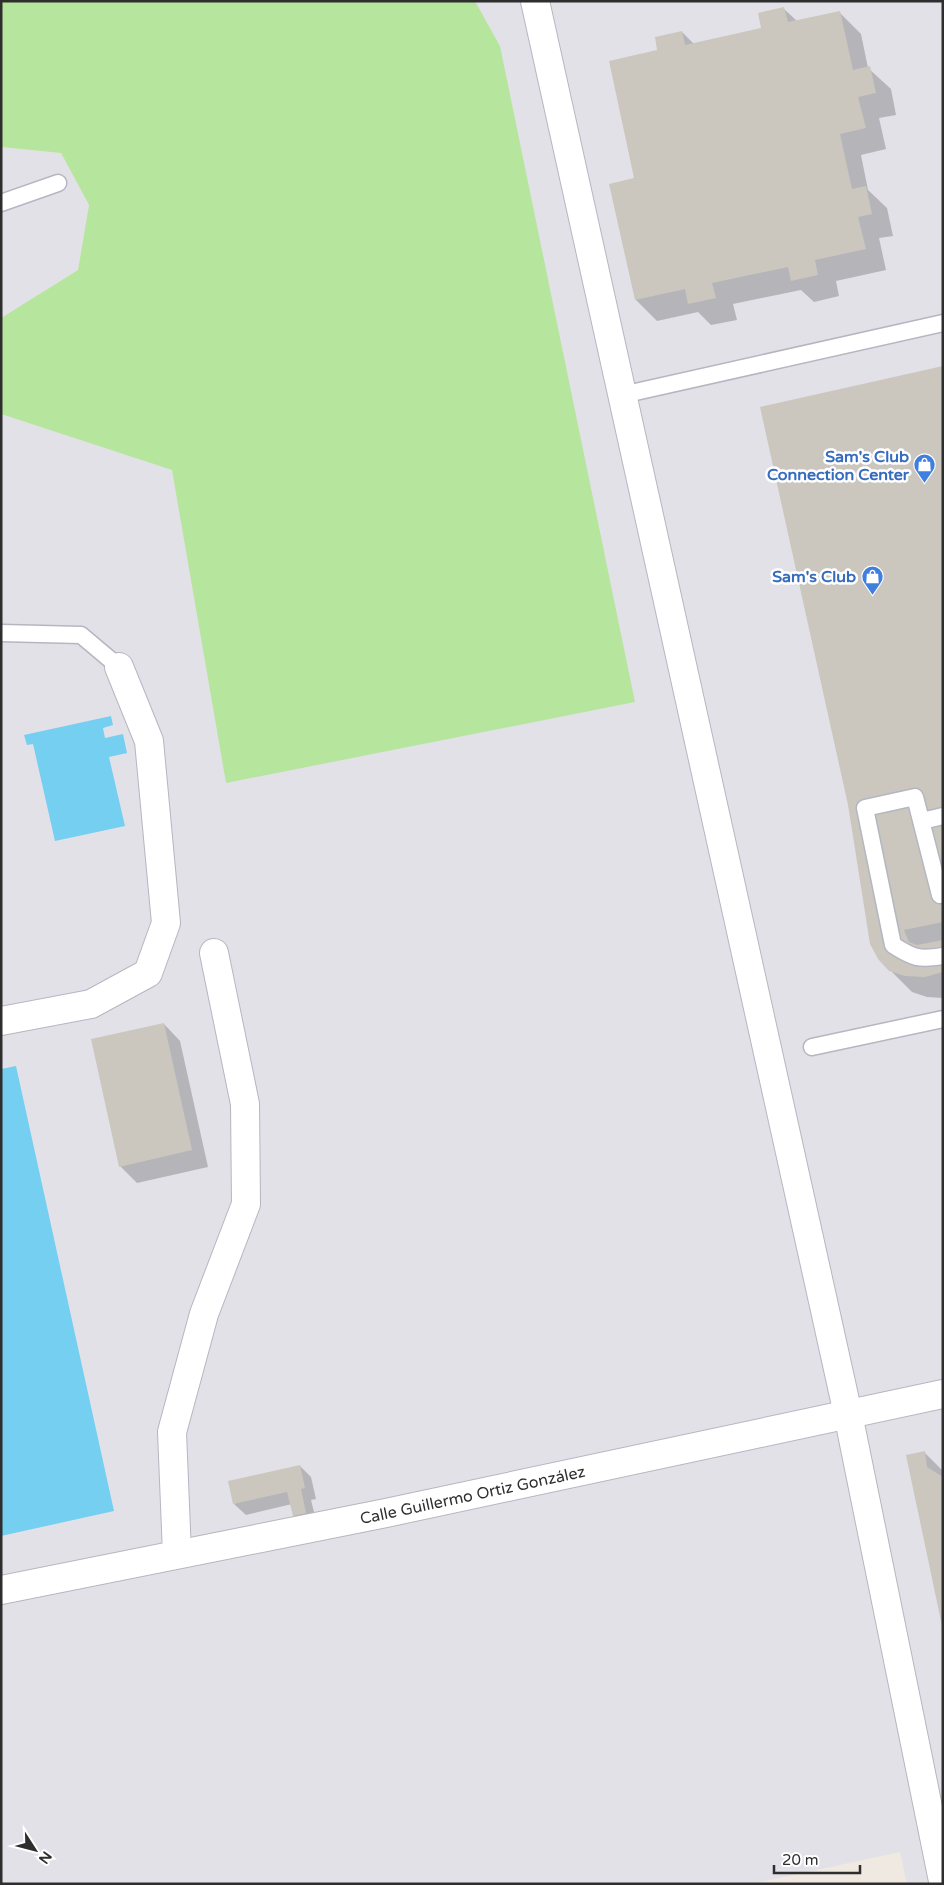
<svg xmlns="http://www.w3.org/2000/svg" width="944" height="1885" viewBox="0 0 944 1885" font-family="'Varela Round',sans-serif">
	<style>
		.industrial { fill: #e3e1e8 }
		.green { fill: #b6e59e }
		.water { fill: #75cff0 }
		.shadow { fill: #0003 }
		.building { fill: #cbc7bf }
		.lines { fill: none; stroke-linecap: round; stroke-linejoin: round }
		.lane-casing { stroke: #b4b7c1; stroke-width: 19 }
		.street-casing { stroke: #b4b7c1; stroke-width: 30 }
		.lane { stroke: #fff; stroke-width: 16 }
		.street { stroke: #fff; stroke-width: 28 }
		.labels { text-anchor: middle; stroke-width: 5; stroke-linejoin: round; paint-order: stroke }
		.shop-label { font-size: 16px; font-weight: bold; fill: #366cbe; stroke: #fff; text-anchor: end }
		.street-label { font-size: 16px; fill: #2e2e2e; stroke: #fff }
	</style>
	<rect width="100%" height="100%" fill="#efe9e1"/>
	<!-- industrial -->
	<path class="industrial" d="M475,1h468v1883h-36l-7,-32 -148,32h-751v-1470l172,56 54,313 273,-737z
		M1,147l60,6 28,52 -11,65 -77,48z"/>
	<!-- green -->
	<path class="green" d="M1,1h474l25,45 135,656 -409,81 -54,-313 -171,-56v-96l77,-48 11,-65 -28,-52 -60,-6z"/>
	<!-- water -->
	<path class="water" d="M111,716l2,9 -10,3 2,10 18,-4 4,19 -18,4 16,69 -70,15 -22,-97 -6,1 -3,-10z
		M16,1066l98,445 -113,25v-467z"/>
	<!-- shadow -->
	<path class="shadow" d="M784,9l13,12 42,-9 22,22 7,34 23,21 5,26 -17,3 7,31 -25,6 7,35 19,18 6,28 -14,2 7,32 -50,11 3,15 -25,6 -13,-12 -68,14 4,16 -26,5 -13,-13 -41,9 -21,-21v-121l23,-128 23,-19 12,12 68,-15z
		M943,367v631l-16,-1 -15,-5 -22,-22z
		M164,1024l16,17 28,126 -71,16 -17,-17z
		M925,1453l18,18v153l-35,-168z
		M300,1466l11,11 5,22 -5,1 6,24 -11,3 -12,-11 -2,-12 -46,11 -12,-11z"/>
	<!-- building -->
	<path class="building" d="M784,7l4,15 52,-11 13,59 17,-4 6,27 -18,4 8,31 -26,6 12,55 14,-3 6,28 -14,3 8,32 -51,11 3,15 -27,6 -3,-14 -76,16 4,15 -28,6 -3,-15 -50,11 -26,-116 25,-6 -25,-117 48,-11 -2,-13 27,-6 3,14 76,-17 -3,-15z
		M943,366v556l-39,8 5,12 8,3 26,-5v32l-18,5 -20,-1 -16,-5 -11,-12 -8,-15 -22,-139 -88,-398z
		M164,1023l28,127 -73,17 -28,-128z
		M925,1451l2,16 16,10 -1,149 -36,-171z
		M300,1465l5,23 -4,1 5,24 -13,3 -6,-24 -54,12 -5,-23z"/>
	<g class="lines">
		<defs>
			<path id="lane" d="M1,203l57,-20
				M622,395l321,-72
				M1,633l80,2 38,32
				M922,821l21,-5
				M943,894l-3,1 -25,-98 -50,11 28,137c20,13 26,15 50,11
				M812,1047l131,-28"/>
			<g id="street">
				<path d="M535,1l313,1413 95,467"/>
				<path d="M1,1021l90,-17 57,-31 18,-50 -17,-182 -30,-74"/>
				<path d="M177,1554l-5,-122 32,-118 42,-110 -1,-100 -31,-151"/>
				<path id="s1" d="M1,1590l385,-77 557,-119"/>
			</g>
		</defs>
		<!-- lane casing -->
		<use href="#lane" class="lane-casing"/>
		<!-- street casing -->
		<use href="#street" class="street-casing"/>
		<!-- lane -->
		<use href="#lane" class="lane"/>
		<!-- street -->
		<use href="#street" class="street"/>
	</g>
	<!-- icons -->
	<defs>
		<symbol id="shop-pin" viewBox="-11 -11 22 30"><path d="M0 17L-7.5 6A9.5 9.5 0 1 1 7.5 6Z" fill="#3f7fe0" stroke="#fff"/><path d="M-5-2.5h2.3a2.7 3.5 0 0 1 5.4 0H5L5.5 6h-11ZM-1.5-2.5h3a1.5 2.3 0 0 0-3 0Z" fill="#fff"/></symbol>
	</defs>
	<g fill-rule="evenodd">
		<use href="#shop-pin" x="912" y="452" width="25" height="34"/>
		<use href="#shop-pin" x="860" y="564" width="25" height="34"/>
	</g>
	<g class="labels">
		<!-- shop labels -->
		<g class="shop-label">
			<text x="909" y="462">Sam's Club<tspan x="909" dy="18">Connection Center</tspan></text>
			<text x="856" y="582">Sam's Club</text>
		</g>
		<!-- street labels -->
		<g class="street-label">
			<text dy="6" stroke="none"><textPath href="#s1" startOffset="481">Calle Guillermo Ortiz González</textPath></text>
		</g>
	</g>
	<!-- border -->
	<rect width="944" height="1885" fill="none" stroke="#2e2e2e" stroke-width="5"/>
	<!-- north arrow -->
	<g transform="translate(35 1850) rotate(126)" stroke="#ffffff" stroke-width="4" paint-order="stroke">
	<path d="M0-4L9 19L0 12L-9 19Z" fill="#2e2e2e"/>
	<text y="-8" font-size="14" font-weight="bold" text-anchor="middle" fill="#2e2e2e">N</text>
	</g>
	<!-- scale -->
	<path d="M774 1865v8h86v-8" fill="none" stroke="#2e2e2e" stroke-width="2.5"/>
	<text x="782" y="1865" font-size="15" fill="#2e2e2e" stroke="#ffffff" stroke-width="4" paint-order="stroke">20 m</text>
</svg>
